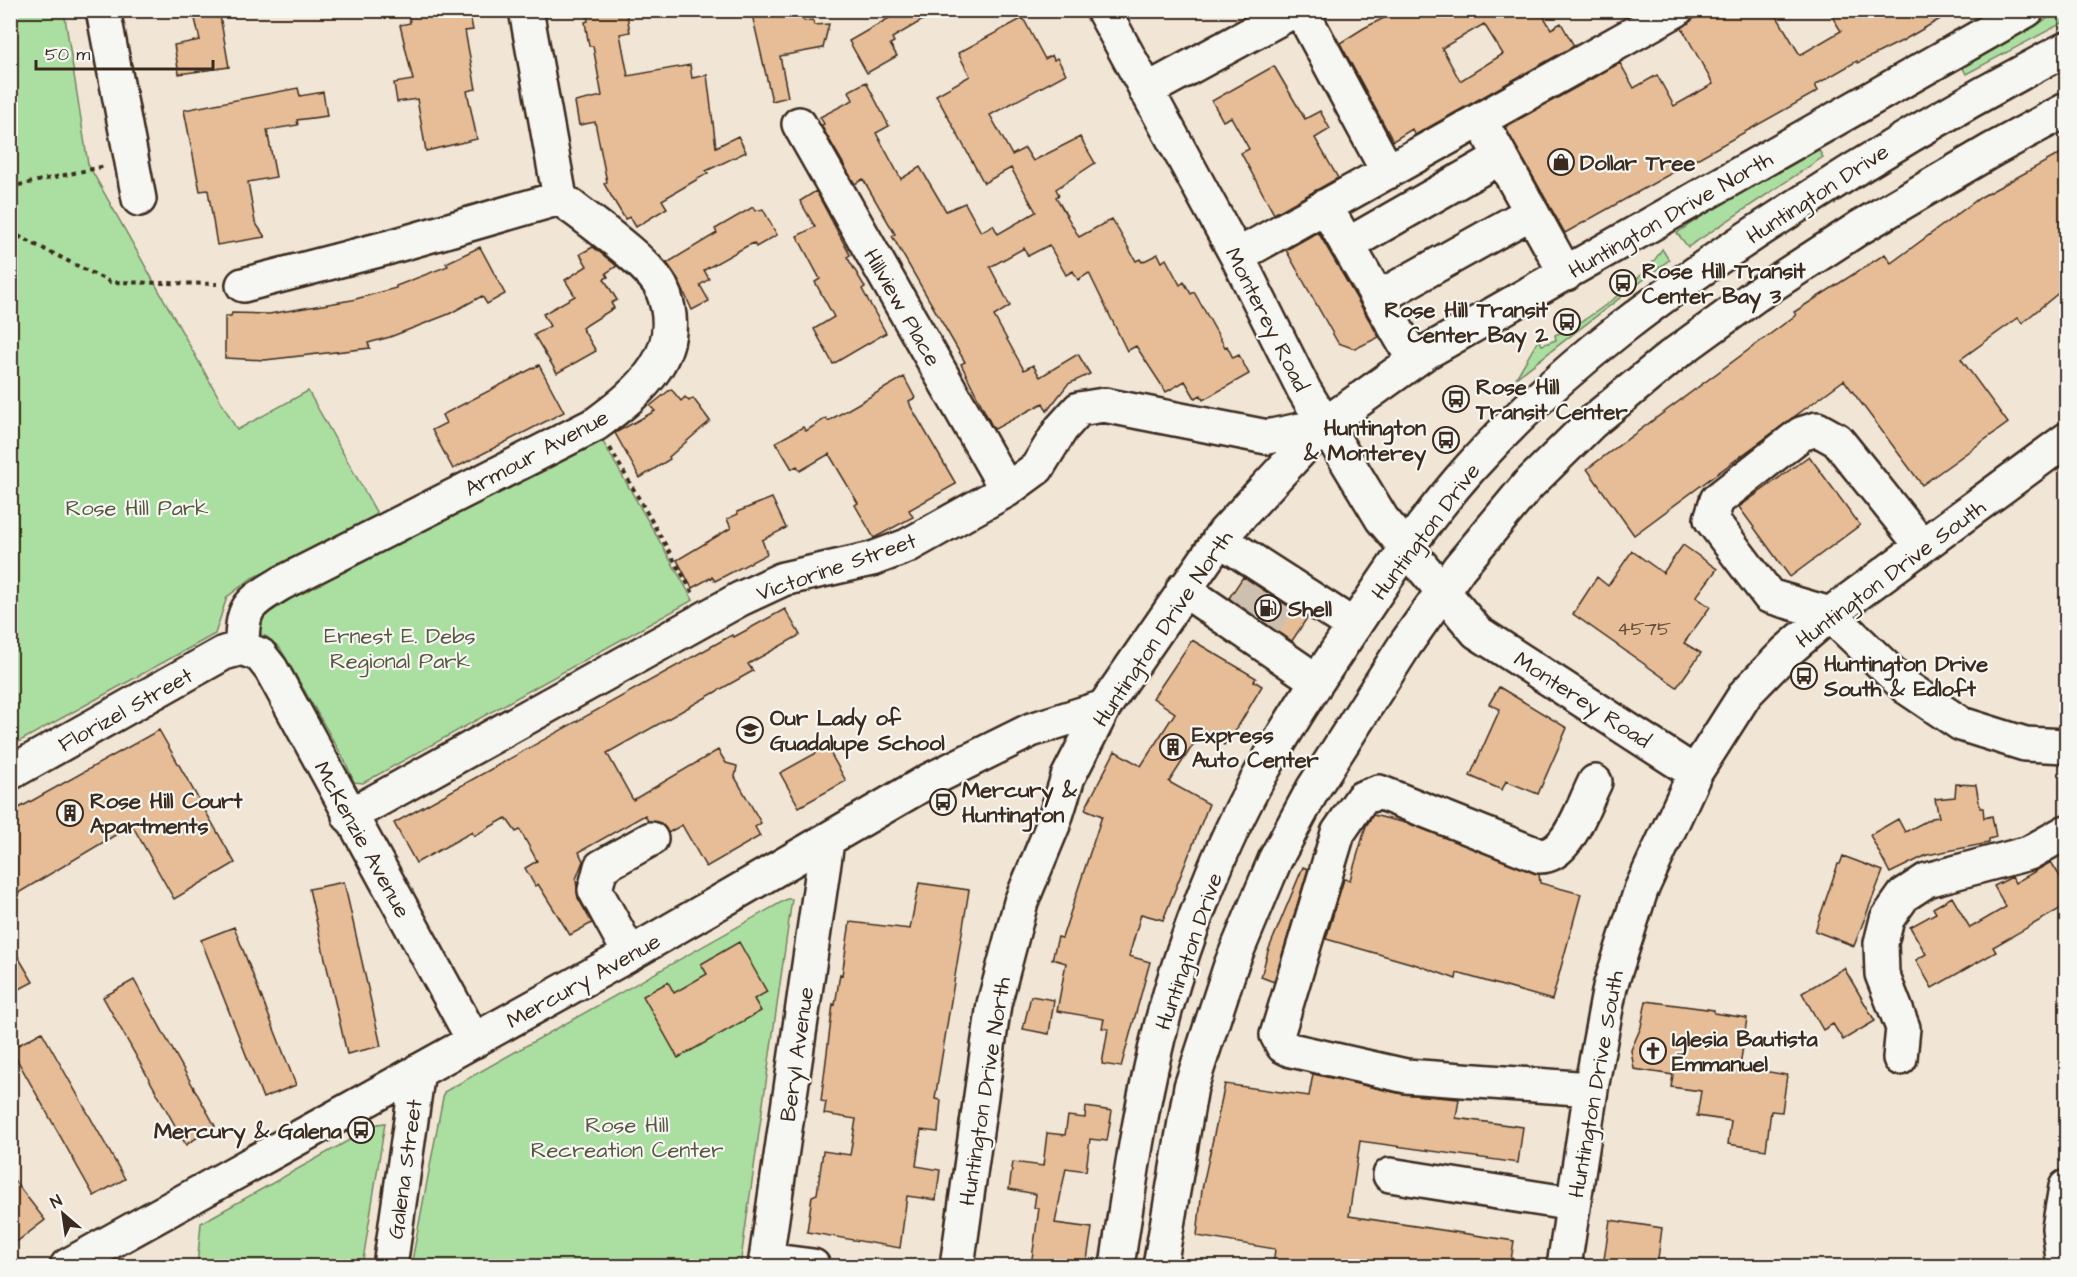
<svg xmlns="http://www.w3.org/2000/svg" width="2077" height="1277" viewBox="0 0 2077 1277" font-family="'Architects Daughter',sans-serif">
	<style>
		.green { fill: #abdfa1; stroke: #738460; stroke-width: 1.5 }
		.building { fill: #e6bd96; stroke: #3b2a1e; stroke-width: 1.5; fill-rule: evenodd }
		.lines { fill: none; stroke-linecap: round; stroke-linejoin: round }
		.minor-tunnel { stroke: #cdc0b1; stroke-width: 33; stroke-dasharray: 33 16; stroke-linecap: butt }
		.minor-casing { stroke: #3b2a1e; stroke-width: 38 }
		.major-casing { stroke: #3b2a1e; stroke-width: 38 }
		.path { stroke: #3b2a1e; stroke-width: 4; stroke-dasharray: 4.5 4.5; stroke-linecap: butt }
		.minor { stroke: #f6f6f2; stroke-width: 33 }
		.major { stroke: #f6f6f2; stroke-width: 33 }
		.labels { text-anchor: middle; stroke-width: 4.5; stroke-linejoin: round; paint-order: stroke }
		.number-label { font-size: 20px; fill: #664f3c }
		.poi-label { font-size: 22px; font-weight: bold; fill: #3b2a1e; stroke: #f6f6f2; text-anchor: start }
		.street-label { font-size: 22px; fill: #3b2a1e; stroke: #f6f6f2 }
		.park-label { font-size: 22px; fill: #57573f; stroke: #f6f6f2 }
	</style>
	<rect width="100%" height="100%" fill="#f1e5d6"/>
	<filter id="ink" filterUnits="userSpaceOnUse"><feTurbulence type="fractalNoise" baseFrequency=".0167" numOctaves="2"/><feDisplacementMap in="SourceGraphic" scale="12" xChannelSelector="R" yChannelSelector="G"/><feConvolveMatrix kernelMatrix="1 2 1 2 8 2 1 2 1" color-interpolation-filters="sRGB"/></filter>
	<g filter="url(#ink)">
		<!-- green -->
		<path class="green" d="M10,11h54l24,153 149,266 71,-39 71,126 -127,61 -25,19 -12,37 -204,112z
			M2061,11h5v10l-100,53 -4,-8z
			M1817,147l6,10 -135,90 -11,-14 47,-32z
			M1662,249l7,11 -153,118 21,-36 3,-1 2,4 14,-5 -1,-5c31,-12 90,-56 107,-86z
			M598,433l95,167 -330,183 -9,-1 -9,-21 -65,-113 -13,-11 -14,-5 -2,-16z
			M787,899h5l-52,367h-329l33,-174z
			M385,1123l-23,143h-165l4,-43 177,-99z"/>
		<!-- building -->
		<path class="building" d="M193,10h26l10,57 -50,7 -5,-29 26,-5z
			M408,10h61l4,20 -8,1 11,58 -9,2 10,48 -51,12 -9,-52 -20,3 -3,-19 19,-3 -13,-55 10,-2z
			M586,10h40l4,22 -10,2 8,42 62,-11 2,13 15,-3 9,72 22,-11 8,16 -40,19 2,2 -46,27 5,8 -31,19 -6,-10 -5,2 -21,-35 3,-2 -12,-60 -16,3 -4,-23 27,-6 -9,-50h-4l-4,-24 3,-1z
			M751,10h48l5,11 9,-1 1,5 15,-1 -6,24 -43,8 8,41 -16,4z
			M903,10h37l-48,28 2,4 -4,2 7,12 -30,17 -18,-32z
			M1400,10h140l11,19 10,-6 13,23 -159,89 -3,-6 -19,12 -53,-98 24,-15zM1484,24l19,30 -43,27 -18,-33z
			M1705,10h68l27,45 41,-24 -13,-21h128l-54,31 -44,22 -1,-2 -42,24 3,6 -253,142 -60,-106 115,-64 14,25 23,-13 17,31 39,-22 -31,-56z
			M1023,18l22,41 7,-4 2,5 3,-2 9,16 -76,41 22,40 13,-7 8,13 47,-24 15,26 -39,26 3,6 -3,2 23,40 33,-18 24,42 4,-2 2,3 16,-8 4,8 4,-3 14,26 4,-3 7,12 3,-2 31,55 2,-1 6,12 6,-3 10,19 -46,26 -2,-5 -6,3 -10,-17 -19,11 -30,-46 -9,5 -38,-78 -11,7 -5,-9 -7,4 -17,-30 -21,11 -4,-8 -34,19 20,39 -16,10 30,54 9,-5 7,12 38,-23 12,20 -22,10 -21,27 -4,-8 -48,26 -2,-1 -32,-64 4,-2 -73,-126 3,-2 -32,-55 -8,5 -34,-59 3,-1 -4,-7 33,-17 -4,-9 17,-9 23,44 -13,7 25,46 19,-12 26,44 19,-8 16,29 12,-7 5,9 38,-22 -25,-44 -27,15 -48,-88 34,-19 -12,-23z
			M1274,66l31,53 15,-8 10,18 -15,9 23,40 -64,36 -33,-61 8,-4 -18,-32 -8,4 -11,-20z
			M298,88l2,8 23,-4 4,24 -30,4 1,5 -31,5 9,47 -28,5 7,40 10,15 -48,8 -9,-55 -8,1 -16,-81z
			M2067,150v136l-45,37 -4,-5 -57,41 47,64 -86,62 -78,-105 -210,155 -47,-66 209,-154 -2,-3 91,-58 6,9 90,-66z
			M816,191l34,64 -3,2 18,30 -3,2 24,44 -53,31 -19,-35 20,-12 -19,-35 5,-3 -23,-43 18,-9 -15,-26z
			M753,207l2,4 8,-2 14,26 -21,12 -2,-4 -7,3 -43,24 5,9 -9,6 9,16 -17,9 -14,-31 -11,-16 50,-30 -2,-4z
			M1318,232l61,105 -24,12 -17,-6 -52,-93z
			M480,247l25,47 -18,10 -5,-8 -33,18 -59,23 -22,6 2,5 -105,12 -40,-2v-42h6l1,-3 37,1 83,-14 44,-12v-2l52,-20 -2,-3z
			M593,247l24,19 -11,7 2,4 -4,2 13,21 -6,3 3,5 -32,20 14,23 -39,22 -23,-38 16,-9 -7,-12 32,-18 -10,-16 22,-14 -7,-12z
			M539,365l25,47 -111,57 -21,-39 14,-7 -4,-8z
			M904,377l11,21 -6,3 2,6 45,77 -47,26 4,7 -39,21 -19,-33 3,-2 -29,-49 -29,17 -3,-5 -5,3 -16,-27 27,-15 3,4 20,-13 2,3z
			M671,389l10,12 4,-4 4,4 4,-3 17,23 -41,36 1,2 -30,19 -25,-45 40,-22 -5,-5z
			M1809,456l51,69 -70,52 -51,-70z
			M772,498l14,30 -24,12 5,14 -52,27 -3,-4 -20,11 -15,-28 54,-32 -4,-9 11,-5 -1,-2z
			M1683,545l34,24 -21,28 14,10 -26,36 17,10 -24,34 -104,-73 24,-37 11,9 24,-35 31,22z
			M1243,577l64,41 -15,23 -63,-43z
			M785,609l15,26 -52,29 5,7 -146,82 26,47 85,-50 8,13 11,3 -2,11 26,46 -6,4 5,9 -54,31 -24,-42 -14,8 -7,-10 -13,-2 -3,-6 -66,37 4,9 -7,18 2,19 14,25 -22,12 -32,-51 -3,2 -10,-18 12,-7 -17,-31 -4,2 -10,-14 -32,18 -2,-4 -56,31 -22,-40 338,-188 2,2z
			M1192,640l64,38 -2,3 8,5 -33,56 -2,-2 -3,5 -22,-14 -33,51 40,22 -46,116 -22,-6 -12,42 21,6 -29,105 -19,-3 6,-35 -6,-1 2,-9 -47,-8 9,-48 -14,-4 6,-22 4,1 40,-122 -17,-7 30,-58 26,15 34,-53 -22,-15z
			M1499,687l68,41 -29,66 -32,-13 -4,9 -32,-14 30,-67 -11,-5z
			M159,730l76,133 -61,36 -42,-74 -122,73v-85z
			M827,747l19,34 -47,26 -19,-34z
			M1956,784l20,1 4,23h3l1,10 8,-2 4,21 -7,2v4l-62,12 -37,18 -20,-38 28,-16 7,13 27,-14 7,-1 -4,-18 20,-2z
			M1373,815l37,9 129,50 1,9 41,11 -29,106 -95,-27 -1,6 -39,-14 -91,-26 18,-60 6,1 16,-54z
			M1843,856l40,15 -29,75 -39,-15 23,-67h2z
			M2051,862l10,16 6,-3v30l-74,42 3,5 -64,36 -16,-28 10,-6 -16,-27 26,-14 -3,-5 19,-11 18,31 36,-21 -12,-21 18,-9 3,6z
			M1303,867l5,2 -34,113 -13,-5 7,-26z
			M344,882l37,164 -34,8 -38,-165z
			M919,883l50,7 -34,209 6,1 -3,32 -17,-2 -5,36 24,4 -4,30 -29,-4 -7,52 -93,-16 5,-36 5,-2 6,-43 27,4 6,-36 -32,-5 2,-12 -5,-1 12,-97 2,1 5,-31 2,1 8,-53 60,7z
			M234,927l62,158 -33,13 -62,-158z
			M739,942l28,50 -13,7 7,12 -83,47 -35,-62 25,-14 6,11 33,-19 -6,-10z
			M10,943l23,39 -23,12z
			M1844,968l31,53 -32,19 -10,-16 -10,6 -21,-37z
			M134,980l81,146 -29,19 -83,-148z
			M1031,996l23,4 -5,34 -26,-5z
			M1646,1001l68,9v3l33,5 -7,49 47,8 -5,37 -11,-1 -5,39 -38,-6 3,-23 -34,-5 4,-25 -30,-4 2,-12 -39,-6 -3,-19 10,-23z
			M42,1032l83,147 -31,17 -83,-147z
			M1313,1074l89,20 57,5 -3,19 67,9 -5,36 -158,-22 -11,75 165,25 -4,25h-237l2,-17 -78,-13 5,-47 23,-105 84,12z
			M1086,1107l26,4 -5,30 -17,-2 -4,32 -20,-3 -11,55 37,5 -6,38h-55l8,-58h-5l2,-14 -27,-5 4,-27 30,4 4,-33 18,2 3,-19 17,2z
			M10,1175l35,45 -35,27z
			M1610,1220l52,8 -5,38h-54z"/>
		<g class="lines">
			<!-- minor-tunnel -->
			<path class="minor-tunnel" d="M1240,615l22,-32
				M1261,629l22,-33"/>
			<defs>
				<path id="minor" d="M103,10l36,189
					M1103,10l134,246 67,134 78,129 95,113 218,141
					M1301,10l87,162
					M1146,91l149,-81
					M799,124l208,366
					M1491,139l75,135
					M1325,206l89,154
					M1347,245l154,-88
					M1237,256l439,-246
					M243,285l147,-38 170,-49
					M1378,298l154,-86
					M1219,539l135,87
					M1922,546l-85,-106 -20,-11 -16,5 -84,66 -6,19 58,77 61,18 76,73 55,37 64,20 41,2
					M1183,589l134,92
					M242,648c0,-42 5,-44 40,-65l314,-159c45,-33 92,-72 66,-135 -11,-26 -78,-72 -102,-91l-34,-188
					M242,648l18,7 11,14 203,372
					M10,773l214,-120 18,-5
					M349,816l391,-217 43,-20 89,-20 35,-13 100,-56 30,-22 24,-39 18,-20 25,-4 163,32 57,-12
					M630,954l-35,-64 6,-23 50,-28
					M1900,1058l3,-30 -21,-54 -1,-31 6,-24 17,-24 23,-15 102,-27 37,-21
					M1591,1089l-185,-13 -115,-26 -8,-4 -6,-11 61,-202 24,-35 17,-6 161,64c29,0 43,-51 55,-74
					M1390,1175l183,29
					M766,1260l47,6
					M67,1266l563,-312 300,-174 101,-50 73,-23
					M390,1266l28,-195
					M765,1266l62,-424
					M957,1266l37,-262 27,-102 32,-77 15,-48 36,-70 120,-174 100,-108 101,-72 602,-343
					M1564,1266l28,-183 18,-96 31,-97 54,-117 51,-80 40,-41 44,-38 236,-174
					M2064,1266l-5,-38 7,-41"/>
				<path id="major" d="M1117,1266c13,-86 25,-171 48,-255 21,-75 56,-167 94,-234 24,-43 50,-84 77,-124 43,-64 83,-128 134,-185 93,-104 205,-184 322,-259 89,-58 180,-111 274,-160
					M1160,1266l31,-179 40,-122 44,-105 38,-71 92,-144 54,-77 69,-83 64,-63 80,-66 84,-61 103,-67 133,-78 74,-40"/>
			</defs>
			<!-- minor casing -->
			<use href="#minor" class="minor-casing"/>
			<!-- major casing -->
			<use href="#major" class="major-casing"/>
			<!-- path -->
			<path class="path" d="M10,187l96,-21
				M10,232l100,50 107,2
				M610,448l84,147"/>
			<!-- minor -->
			<use href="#minor" class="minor"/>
			<!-- major -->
			<use href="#major" class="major"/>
		</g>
	</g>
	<!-- icons -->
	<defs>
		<symbol id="shop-ring" viewBox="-11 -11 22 22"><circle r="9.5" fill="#f6f6f2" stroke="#3b2a1e" stroke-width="1.5"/><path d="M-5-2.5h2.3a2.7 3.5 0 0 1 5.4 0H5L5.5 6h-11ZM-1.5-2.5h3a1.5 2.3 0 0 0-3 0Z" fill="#3b2a1e"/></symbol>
		<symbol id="bus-ring" viewBox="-11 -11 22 22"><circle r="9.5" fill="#f6f6f2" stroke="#3b2a1e" stroke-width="1.5"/><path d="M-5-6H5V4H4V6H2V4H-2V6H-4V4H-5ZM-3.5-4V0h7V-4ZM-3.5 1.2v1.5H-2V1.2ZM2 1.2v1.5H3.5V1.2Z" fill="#3b2a1e"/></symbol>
		<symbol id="fuel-ring" viewBox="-11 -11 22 22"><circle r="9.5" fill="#f6f6f2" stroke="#3b2a1e" stroke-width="1.5"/><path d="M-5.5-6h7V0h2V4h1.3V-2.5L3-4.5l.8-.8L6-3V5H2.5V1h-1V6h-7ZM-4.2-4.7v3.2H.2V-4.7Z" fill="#3b2a1e"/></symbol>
		<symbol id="school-ring" viewBox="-11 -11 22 22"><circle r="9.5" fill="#f6f6f2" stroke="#3b2a1e" stroke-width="1.5"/><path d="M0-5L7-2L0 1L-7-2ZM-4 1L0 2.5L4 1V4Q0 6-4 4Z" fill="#3b2a1e"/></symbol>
		<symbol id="building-ring" viewBox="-11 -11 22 22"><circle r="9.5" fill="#f6f6f2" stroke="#3b2a1e" stroke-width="1.5"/><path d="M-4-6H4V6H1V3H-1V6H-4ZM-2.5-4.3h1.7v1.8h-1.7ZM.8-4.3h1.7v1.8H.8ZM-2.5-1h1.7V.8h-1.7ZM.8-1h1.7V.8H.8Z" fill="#3b2a1e"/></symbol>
		<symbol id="church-ring" viewBox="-11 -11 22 22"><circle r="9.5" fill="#f6f6f2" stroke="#3b2a1e" stroke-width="1.5"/><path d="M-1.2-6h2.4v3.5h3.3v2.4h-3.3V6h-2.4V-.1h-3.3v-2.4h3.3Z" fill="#3b2a1e"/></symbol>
	</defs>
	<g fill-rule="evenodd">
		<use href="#shop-ring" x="1546" y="147" width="30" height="30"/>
		<use href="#bus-ring" x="1608" y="268" width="30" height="30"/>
		<use href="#bus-ring" x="1552" y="307" width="30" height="30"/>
		<use href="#bus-ring" x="1441" y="384" width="30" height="30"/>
		<use href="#bus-ring" x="1431" y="425" width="30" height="30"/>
		<use href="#fuel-ring" x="1253" y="593" width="30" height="30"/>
		<use href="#bus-ring" x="1789" y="661" width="30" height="30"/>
		<use href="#school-ring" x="735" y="715" width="30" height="30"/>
		<use href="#building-ring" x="1158" y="732" width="30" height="30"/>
		<use href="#bus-ring" x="928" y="787" width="30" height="30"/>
		<use href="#building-ring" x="55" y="798" width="30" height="30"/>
		<use href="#church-ring" x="1638" y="1036" width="30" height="30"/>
		<use href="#bus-ring" x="346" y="1115" width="30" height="30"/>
	</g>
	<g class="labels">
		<!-- number labels -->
		<g class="number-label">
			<text x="1644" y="635">4575</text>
		</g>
		<!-- poi labels -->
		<g class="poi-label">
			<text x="1580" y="170">Dollar Tree</text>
			<text x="1642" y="278">Rose Hill Transit<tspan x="1642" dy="25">Center Bay 3</tspan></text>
			<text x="1548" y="317" text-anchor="end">Rose Hill Transit<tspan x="1548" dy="25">Center Bay 2</tspan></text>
			<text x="1476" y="394">Rose Hill<tspan x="1476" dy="25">Transit Center</tspan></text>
			<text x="1426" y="435" text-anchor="end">Huntington<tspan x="1426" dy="25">&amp; Monterey</tspan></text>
			<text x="1288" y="616">Shell</text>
			<text x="1824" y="671">Huntington Drive<tspan x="1824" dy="25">South &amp; Edloft</tspan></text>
			<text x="770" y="725">Our Lady of<tspan x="770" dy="25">Guadalupe School</tspan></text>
			<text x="1192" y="742">Express<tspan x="1192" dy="25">Auto Center</tspan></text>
			<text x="962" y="797">Mercury &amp;<tspan x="962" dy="25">Huntington</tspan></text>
			<text x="90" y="808">Rose Hill Court<tspan x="90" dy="25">Apartments</tspan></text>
			<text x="1672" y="1046">Iglesia Bautista<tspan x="1672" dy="25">Emmanuel</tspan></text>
			<text x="342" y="1138" text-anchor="end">Mercury &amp; Galena</text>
		</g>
		<!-- street labels -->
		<g class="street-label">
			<text transform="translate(1817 193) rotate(-33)" y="8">Huntington Drive</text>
			<text transform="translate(1670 214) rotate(-30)" y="8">Huntington Drive North</text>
			<text transform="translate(903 307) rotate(60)" y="8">Hillview Place</text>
			<text transform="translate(1268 319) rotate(63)" y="8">Monterey Road</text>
			<text transform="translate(536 452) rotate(-28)" y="8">Armour Avenue</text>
			<text transform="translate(1425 531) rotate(-53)" y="8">Huntington Drive</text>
			<text transform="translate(836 566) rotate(-19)" y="8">Victorine Street</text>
			<text transform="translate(1890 573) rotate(-37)" y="8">Huntington Drive South</text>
			<text transform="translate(1162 628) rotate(-56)" y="8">Huntington Drive North</text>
			<text transform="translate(1583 699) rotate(33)" y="8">Monterey Road</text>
			<text transform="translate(125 709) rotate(-29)" y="8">Florizel Street</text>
			<text transform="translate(363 839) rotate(61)" y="8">McKenzie Avenue</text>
			<text transform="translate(1188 951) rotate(-71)" y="8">Huntington Drive</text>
			<text transform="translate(583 980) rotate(-29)" y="8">Mercury Avenue</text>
			<text transform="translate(796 1054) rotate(-82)" y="8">Beryl Avenue</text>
			<text transform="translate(1595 1084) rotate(-80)" y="8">Huntington Drive South</text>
			<text transform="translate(984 1091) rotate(-81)" y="8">Huntington Drive North</text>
			<text transform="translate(404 1169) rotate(-82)" y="8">Galena Street</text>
		</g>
		<!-- park labels -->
		<g class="park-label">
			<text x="137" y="515">Rose Hill Park</text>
			<text x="400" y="643">Ernest E. Debs<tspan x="400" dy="25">Regional Park</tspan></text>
			<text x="627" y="1132">Rose Hill<tspan x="627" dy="25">Recreation Center</tspan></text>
		</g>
	</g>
	<!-- margin -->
	<rect width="2077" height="1277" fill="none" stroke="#f6f6f2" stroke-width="36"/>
	<rect x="18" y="18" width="2041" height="1241" fill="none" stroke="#3b2a1e" stroke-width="2" filter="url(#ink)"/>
	<!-- north arrow -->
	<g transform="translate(63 1214) rotate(331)" stroke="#f6f6f2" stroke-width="4.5" paint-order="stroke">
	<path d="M0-4.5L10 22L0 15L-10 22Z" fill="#3b2a1e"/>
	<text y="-9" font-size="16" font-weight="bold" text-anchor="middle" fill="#3b2a1e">N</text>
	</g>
	<!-- scale -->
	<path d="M36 60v9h177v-9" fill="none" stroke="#3b2a1e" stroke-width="3"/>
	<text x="45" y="60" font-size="18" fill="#3b2a1e" stroke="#f6f6f2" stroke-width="4.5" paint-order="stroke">50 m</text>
</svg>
